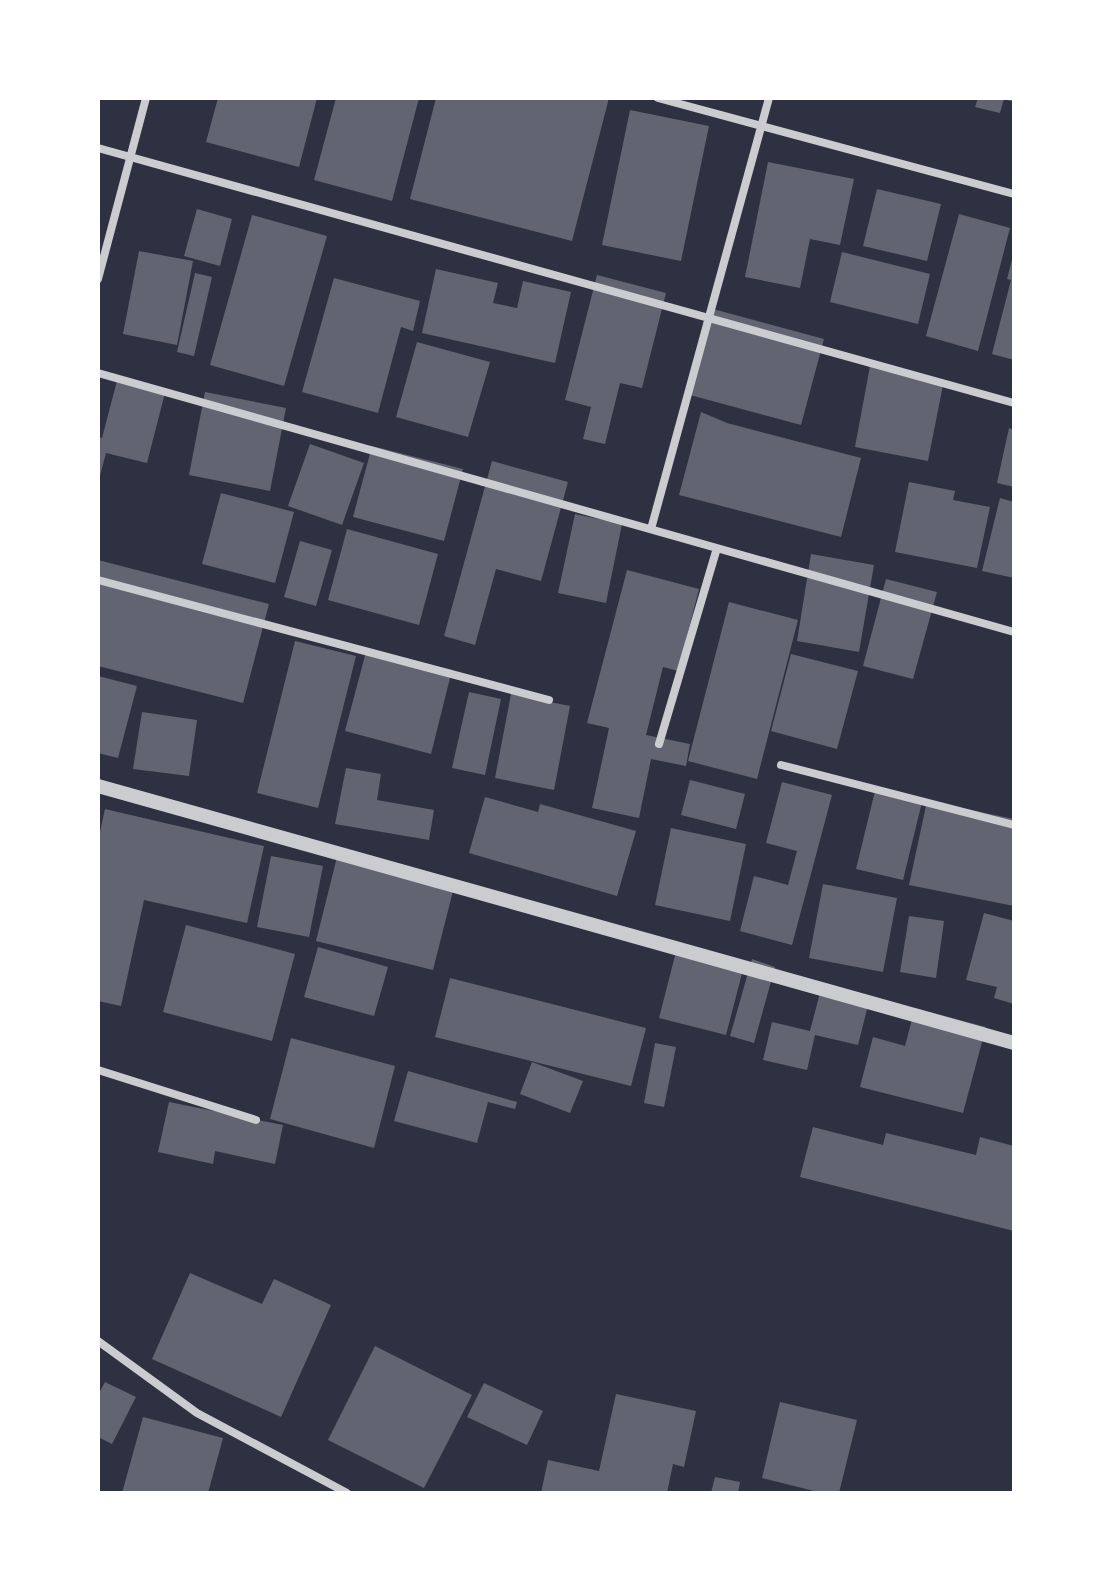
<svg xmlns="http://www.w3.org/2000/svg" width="1112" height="1591" viewBox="0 0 1112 1591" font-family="'Archivo Narrow',sans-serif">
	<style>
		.building { fill: #626471 }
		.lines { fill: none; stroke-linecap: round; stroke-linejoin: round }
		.minor { stroke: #caccd0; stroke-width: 8 }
		.tertiary { stroke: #caccd0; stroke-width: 14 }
	</style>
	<rect width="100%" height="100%" fill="#2d3142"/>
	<!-- building -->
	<path class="building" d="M218,98h99l-18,69 -93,-25z
		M336,98h83l-27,103 -78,-21z
		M436,98h173l-37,143 -162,-42z
		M978,98h36v4l-10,-3 -4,14 -25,-6z
		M630,110l79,16 -28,135 -79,-16z
		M768,162l86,17 -14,66 -30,-6 -10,49 -55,-11z
		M877,189l64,15 -14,57 -64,-15z
		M197,209l35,10 -12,47 -36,-10z
		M959,214l51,14 -32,123 -52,-15z
		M252,215l75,21 -43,150 -74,-21z
		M139,251l54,10 -16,84 -54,-11z
		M842,252l88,22 -12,50 -88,-22z
		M1013,256h1v104l-22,-6 19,-74 -4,-1z
		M436,269l62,14 -5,20 24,5 6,-27 48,11 -16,71 -133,-30z
		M195,273l17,4 -18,79 -17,-4z
		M597,275l69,18 -24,95 -22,-5 -15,61 -22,-5 8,-32 -26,-7z
		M334,278l86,23 -7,30 -12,-4 -23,86 -76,-21z
		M713,309l111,30 -23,86 -111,-30z
		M417,342l73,20 -22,75 -72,-20z
		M870,366l74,14 -16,81 -73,-14z
		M118,377l48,12 -19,74 -41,-10 -8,30v-46l4,1z
		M205,392l81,16 -16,83 -81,-16z
		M701,412l26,11 134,35 -20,79 -162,-42z
		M1009,428l5,2v57l-17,-4z
		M310,444l54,19 -22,62 -54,-19z
		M372,446l91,23 -19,72 -91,-24z
		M492,461l76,21 -27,99 -45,-12 -21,76 -31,-9z
		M909,482l46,9 -2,9 37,7 -13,61 -82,-16z
		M221,493l73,19 -19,71 -73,-19z
		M1000,498l14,4v76l-32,-7z
		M575,514l47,10 -16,79 -48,-10z
		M347,529l91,25 -19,71 -91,-25z
		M300,541l32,9 -16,56 -32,-9z
		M811,554l63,11 -15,87 -62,-11z
		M98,560l171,44 -26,99 -145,-37z
		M627,570l72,19 -21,82 -15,-4 -17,68 44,9 -4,22 -35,-7 -12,59 -47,-10 17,-80 -22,-5z
		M886,579l51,13 -24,87 -50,-13z
		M729,602l69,18 -41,159 -69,-18z
		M295,641l61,15 -38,152 -61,-15z
		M367,648l85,22 -21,84 -86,-23z
		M791,654l67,17 -21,78 -66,-18z
		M98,676l39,10 -19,72 -20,-5z
		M469,692l32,7 -16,76 -33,-7z
		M511,694l59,12 -16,84 -59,-12z
		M142,712l55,8 -8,56 -56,-7z
		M346,768l35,6 -4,26 57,10 -5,30 -94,-16z
		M690,780l55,14 -9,35 -55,-14z
		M782,782l50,13 -40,150 -52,-14 14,-55 34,9 9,-34 -31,-8z
		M876,787l47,11 -20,82 -47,-11z
		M485,797l53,15 2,-8 96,27 -19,65 -148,-43z
		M927,801l87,18v87l-105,-21z
		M105,809l159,37 -17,77 -103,-23 -23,106 -23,-5v-160z
		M671,828l75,16 -16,77 -75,-16z
		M271,856l52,10 -14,71 -52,-10z
		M337,857l117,30 -21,83 -117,-29z
		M823,884l74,14 -14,74 -74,-14z
		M984,913l30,8v83l-20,-6 3,-11 -31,-7z
		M909,916l35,5 -8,57 -36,-6z
		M186,925l109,29 -23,87 -109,-29z
		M678,944l67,18 -19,73 -67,-17z
		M318,947l70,20 -14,49 -70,-19z
		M752,959l23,8 -21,76 -24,-7z
		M450,978l196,50 -15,58 -196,-49z
		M822,985l48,12 -12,48 -43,-10 -8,35 -44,-10 9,-38 38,9z
		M915,1008l71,19 -23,86 -103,-26 13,-50 32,9z
		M291,1038l104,28 -21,82 -104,-29z
		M655,1043l21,4 -12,60 -20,-4z
		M532,1062l51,19 -13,32 -50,-19z
		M408,1071l109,31 -2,7 -27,-7 -11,41 -83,-22z
		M169,1102l114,23 -8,39 -60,-13 -2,13 -55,-12z
		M813,1127l70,18 3,-12 90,22 4,-18 34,9v85l-214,-54z
		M190,1273l72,31 12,-25 57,26 -50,112 -129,-58z
		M375,1346l97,49 -48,93 -96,-48z
		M105,1382l31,15 -24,47 -14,-7v-42z
		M484,1383l59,28 -16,34 -60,-28z
		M616,1394l80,17 -12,56 -11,-3 -6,29h-126l7,-33 51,11z
		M780,1402l77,18 -18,73h-17l-60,-15z
		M143,1417l80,21 -15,55h-86z
		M715,1477l25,5 -2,11h-27z"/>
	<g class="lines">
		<!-- minor -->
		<path class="minor" d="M658,98l356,96
			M98,148l916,255
			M98,279l48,-181
			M98,373l916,259
			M651,529l118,-431
			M98,580l451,120
			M659,744l58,-196
			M781,765l233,60
			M98,1070l158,50
			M98,1341l99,72 150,80"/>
		<!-- tertiary -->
		<path class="tertiary" d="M98,786l916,257"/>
	</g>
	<!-- border -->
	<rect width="1112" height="1591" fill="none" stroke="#ffffff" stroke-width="200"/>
</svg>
